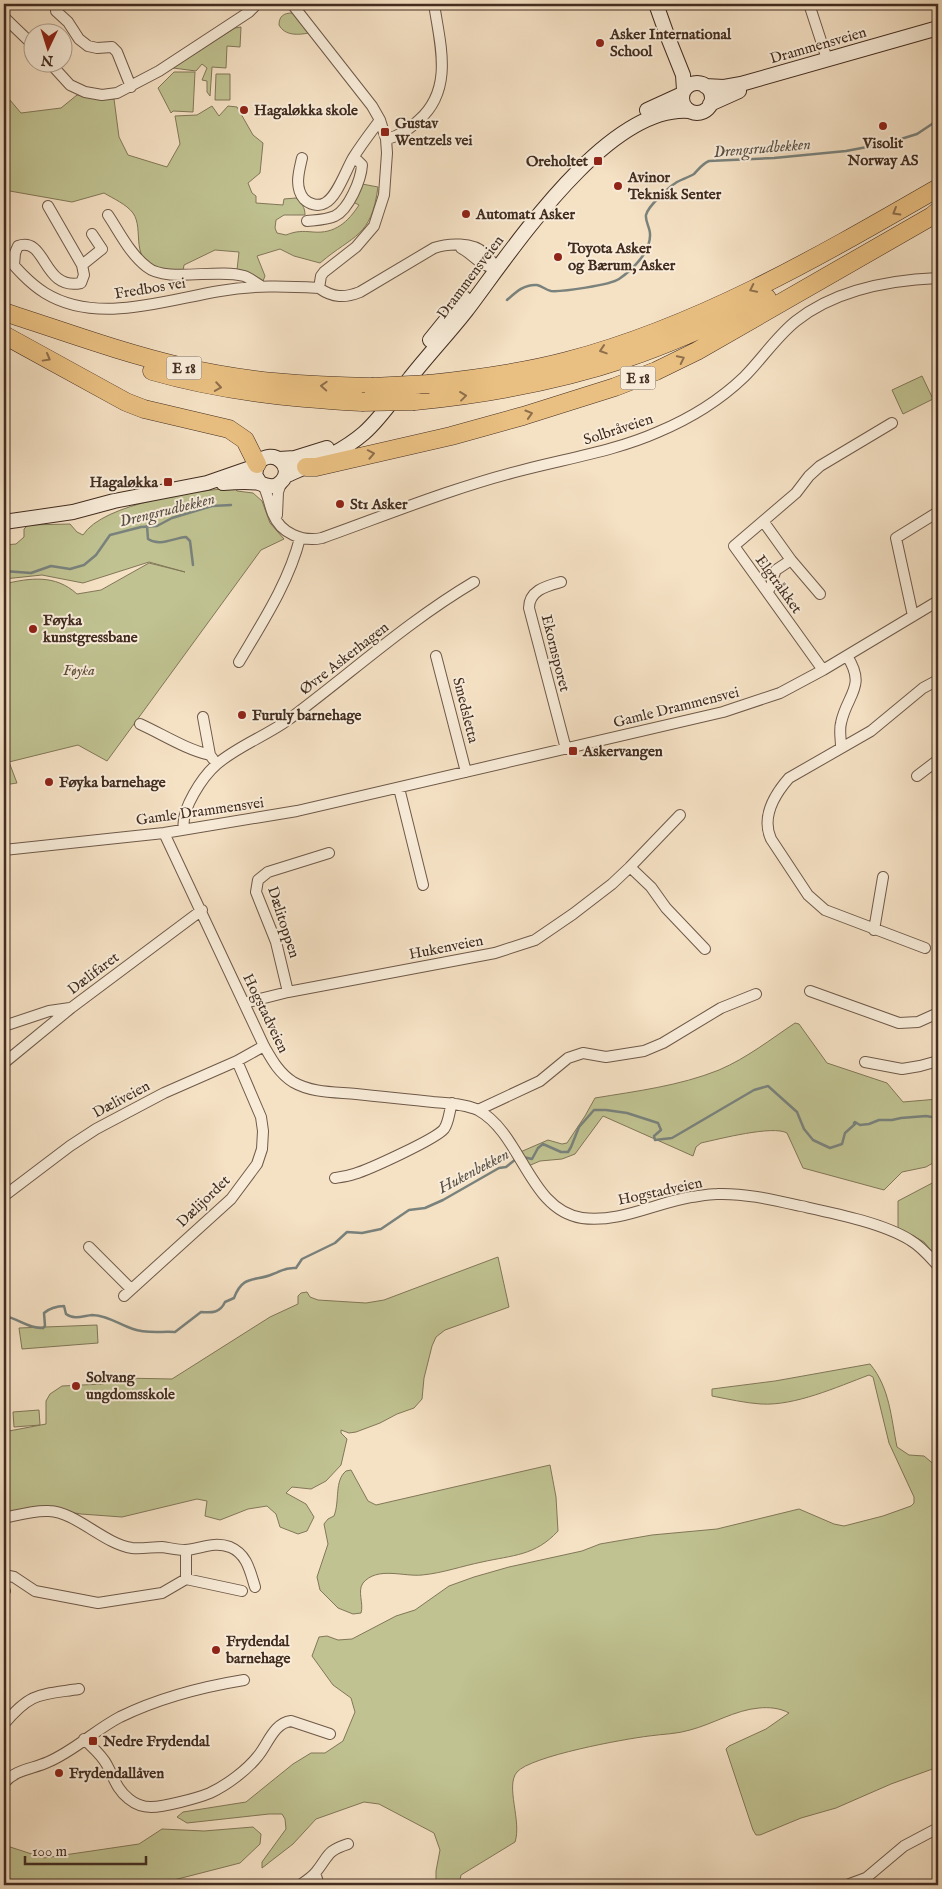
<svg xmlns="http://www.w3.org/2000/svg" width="942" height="1889" viewBox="0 0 942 1889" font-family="'IM FELL English',serif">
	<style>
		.green { fill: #c0c291; stroke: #817758 }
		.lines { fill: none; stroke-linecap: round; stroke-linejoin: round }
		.stream { stroke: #79827d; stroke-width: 2.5 }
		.street-casing { stroke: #6f5949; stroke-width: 12 }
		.secondary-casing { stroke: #422c20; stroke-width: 16 }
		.highway-casing { stroke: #422c20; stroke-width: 19 }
		.street { stroke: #f8ecd9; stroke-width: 10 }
		.secondary { stroke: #f8ecd9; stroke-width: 14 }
		.highway { stroke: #eac082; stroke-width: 18 }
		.highway-bridge-casing { stroke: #422c20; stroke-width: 19; stroke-linecap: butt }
		.highway-bridge { stroke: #eac082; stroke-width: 18 }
		.oneway { stroke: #8e6f4c }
		.poi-dot { fill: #8f2418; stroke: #f8ecd9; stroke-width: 2 }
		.labels { text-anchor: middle; stroke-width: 4; stroke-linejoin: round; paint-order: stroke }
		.shield { fill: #f8ecd9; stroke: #796658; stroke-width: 1 }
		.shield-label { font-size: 14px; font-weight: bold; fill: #422c20 }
		.poi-label { font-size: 15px; font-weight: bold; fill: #422c20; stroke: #f8ecd9; text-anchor: start }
		.street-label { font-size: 15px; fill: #422c20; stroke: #f8ecd9 }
		.park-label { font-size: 15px; font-style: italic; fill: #5b4a37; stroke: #f8ecd9 }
		.water-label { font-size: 16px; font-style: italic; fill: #595047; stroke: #f8ecd9 }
	</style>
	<rect width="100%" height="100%" fill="#f5e1c4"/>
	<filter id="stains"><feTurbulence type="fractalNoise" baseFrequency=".004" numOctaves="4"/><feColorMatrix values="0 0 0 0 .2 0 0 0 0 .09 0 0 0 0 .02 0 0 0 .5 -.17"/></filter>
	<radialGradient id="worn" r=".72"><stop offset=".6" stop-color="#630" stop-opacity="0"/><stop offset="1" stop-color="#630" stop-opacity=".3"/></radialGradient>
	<!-- green -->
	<path class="green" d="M292,13l3,1 14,19c-11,2 -24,3 -30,-8 0,-9 5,-12 13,-12z
		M241,27l-1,20 -13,-1 -1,22 -14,-1 -2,29 -3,-4v-11l-5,-1 5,-12 -5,-4 -6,7 -23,-3 62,-40z
		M174,72h21l-2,40 -20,-1 -2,2 -13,-25z
		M216,74h14v26h-15z
		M4,93l17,20 40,-5 16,-13 37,4 5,38 9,18 39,12 13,-23 -5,-28 22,-1 15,-9 7,10 9,-10 9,1 16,28 10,8 -3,30 -12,10 4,10 4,3v7l27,2 1,-6 12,-1c6,6 9,9 9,17h-21l-8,5 -1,8 2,5 9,2c10,-4 16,-4 27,-3 22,2 35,-10 46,-27l-8,-4 11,-17 16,3c-7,51 -24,47 -58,76l-26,-7 -14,-7 -23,7 8,20 -4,10 -24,-16 2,-18 -24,-2 -31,15 -1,6c-8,1 -15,-1 -23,-3 -32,-7 -15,-38 -27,-55 -7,-9 -19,-14 -29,-20l-32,9 -68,-12z
		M922,376l11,23 -30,15 -11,-24z
		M235,488l2,3 16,2 9,8 8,22 14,16 -23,11 -154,211 -29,-16 -69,17 8,21 -13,2v-201c26,-6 51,-10 73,10l24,-4 48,-27 36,9 -36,-10 -66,21 -41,-8 -38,4v-34l12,-1 8,-7v-8l4,-4 42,-1 7,8 6,3c20,-32 116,-45 152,-47z
		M795,1023l4,1 28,39 60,20 16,19 35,-3v61l-12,7 -24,5 -18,18 -81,-22 -16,-35c-14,-8 -68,6 -86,10l-5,4 -3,9 -90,-40 -28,38 -13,5 -22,2 -14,6 -8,-14 30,-13 14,4 5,-1 18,-27 10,-18c42,-7 84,-12 124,-28 28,-12 52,-31 76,-47z
		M938,1180v79l-14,-17 -26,-14v-27z
		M498,1257l11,50 -64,23 -9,7 -4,9 -8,32 -2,21 -8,9 -17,6 -17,9 -24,9 -7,1 -8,-3v3l6,6 -6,26 -15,16 -15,8 -19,-2 -6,6 20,11 8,13 -7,14 -9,3 -18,-7 -4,-13 -9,-8 -19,3 -28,11 -15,-4 2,-15 -10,-2 -75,18 -41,-3 -32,-5 -45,4v-76l5,-6 37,-7v-23l4,-7 12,-8 41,-2 17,-6 52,1 98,-62 28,-13v-8l3,-3 6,-1 3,5 8,3 48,3 18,-3z
		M97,1325l1,18 -76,6 -3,-21z
		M870,1364c20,24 21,54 27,83l12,8 15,1 12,10 2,5v296l-47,17 -55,24 -35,10 -41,17h-4l-3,-5 -27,-81 3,-3 37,-17 23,-16c-9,-5 -20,-6 -30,-5 -24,2 -46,16 -69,22 -13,4 -27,4 -41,6 -25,3 -118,20 -132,36 -12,14 5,49 -2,70l-54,33 -2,10h-23v-14l4,-21 -6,-17 -55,-29 -15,-2 -48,17 -23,25 -31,24v-6l24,-33 -1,-10 -3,-5h-13l-82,9 -10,-6 6,-5 63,-10 47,-38 18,-11h14l18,-12 12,-29 -4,-14 -18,-13 -21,-29 7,-19 8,-1 11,4 14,-1 44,-23 19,-6 34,-24 25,-9 35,-10 73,-16 18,-7 52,-9 65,-6 82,-20 35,15 10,2 39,-10 28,-10 3,-3v-6l-25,-54 -16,-66 -4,-2c-32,12 -74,31 -108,29 -16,-1 -33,-5 -49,-8v-7l63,-8z
		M39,1410l1,15 -26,2 -1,-15z
		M550,1465l6,32 2,34c-23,25 -45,24 -76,31 -20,4 -39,11 -60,13 -18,2 -45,-9 -59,8 -6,8 1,21 -2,30l-8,1 -15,-6 -18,-18 -3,-13 11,-33 -4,-20 4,-5 6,-3c6,-15 0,-35 12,-45l5,-1 17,31 8,4z
		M253,1827l8,7 -1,10 -20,19 -70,18 -1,4h-165v-40l40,13 95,-14 23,-15 42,2z"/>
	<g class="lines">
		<!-- stream -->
		<path class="stream" d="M507,300c9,-8 17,-16 30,-15 5,1 9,5 14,6 11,1 59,-6 68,-12 13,-9 32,-27 31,-45 0,-6 -5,-13 -4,-19 2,-9 23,-28 31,-33 6,-3 12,-5 17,-8 5,-5 8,-10 15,-13l65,-3 72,-7 42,-8 29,-9 21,-14
			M147,526l1,13c12,8 25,-1 38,-2l4,4 3,24
			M4,571l27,2 20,-7 19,3 14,-4 12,-10 14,-20 31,-8 16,-1 15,-8 40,-12 19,-1
			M523,1157l9,2 6,-11 5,-4 18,8h7l3,-5 8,-20 15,-17h12l21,3 31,10 3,7 -7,6 1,4 17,-2 82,-48 14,-4 29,26 7,17 9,11 17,8 12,-4 3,-11 10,-9 -1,-1 1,-1 5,3 9,-1 10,-4h13l9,-2 25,-2 12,2
			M4,1316c14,2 24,13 39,12l2,-2 -1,-13c4,-4 13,-7 20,-7l2,8c8,6 17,2 26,1 15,0 28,10 41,14 13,5 29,2 42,3l26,-20c11,1 19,1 24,-10l9,-4c9,-24 21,-16 39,-24 9,-3 12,-7 23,-6l6,-9 33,-16 12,-11 15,1 19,-4 28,-19 16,-2 18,-8 56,-32 7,-1 10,-8"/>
		<defs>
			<path id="street" d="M292,4l80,102 8,14 6,19 1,14 -3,42 -10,31 -18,21 -32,25 -3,4 -2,12c14,10 26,10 41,4l74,-44c14,-5 39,-6 50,5 5,4 9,10 12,15
				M809,4l18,55
				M56,11l12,11 11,17 9,7 9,2 15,-1 5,5 14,35
				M4,17l28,27
				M49,62l21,23 15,7 17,3 15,-2 42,-22 90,-59 8,-8
				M386,139c14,-3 22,-9 33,-19 35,-31 21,-76 15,-116
				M302,158c-3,13 -8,29 2,41 5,5 14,8 21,4 12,-6 21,-33 28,-45 8,-13 18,-26 27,-38
				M108,215c12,18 22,39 39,52 19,16 71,1 97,9 6,2 12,7 17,10
				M307,221c10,-1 19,-1 28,-5 14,-7 26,-36 27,-51l-8,-8
				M461,248c13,7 20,19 35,20
				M4,254c12,14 25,29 41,39 52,32 120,7 175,-2 33,-6 66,-5 99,-3
				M14,265l1,-12 3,-7c29,-10 24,45 63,37l3,-8 -2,-10 -34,-59
				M82,265l20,-16 -10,-15
				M263,485c5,9 6,19 10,29 8,20 30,28 49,24 67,-24 133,-51 201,-68 46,-12 92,-19 135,-38 31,-13 62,-32 86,-55 18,-18 32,-40 52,-56 39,-31 93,-41 142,-43
				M277,515l1,-23 4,-11
				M763,521l28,39 29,34
				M561,582c-14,4 -32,8 -32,26l37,141
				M767,592l5,-7v-5l4,-10 15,-10
				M913,616l-17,-78 42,-26
				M436,656l30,116
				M239,662c23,-39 50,-80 61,-124
				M823,670l-89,-124 62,-53 13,-17 11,-10 72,-43
				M203,717l7,38 3,4
				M140,724c24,11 45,25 70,31
				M841,747c0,-8 -2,-17 0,-24 6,-29 26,-36 6,-67
				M917,776l21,-16
				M399,788l24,97
				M184,829c-4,-19 19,-53 33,-65 21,-18 49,-28 71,-44 62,-46 120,-99 186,-138
				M164,833l100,213c8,14 15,27 29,36 19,11 42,10 63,12 26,3 51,5 77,8 14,1 32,2 45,8 44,24 51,100 104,108 38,5 73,-15 109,-21 8,-1 18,-3 26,-3 28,-1 57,6 84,12 32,7 82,17 109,34 12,7 20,17 28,26
				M4,850l160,-17 133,-22 426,-99 57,-19 43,-23 115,-69
				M630,867l21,20 15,21 39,41
				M874,930l9,-53
				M925,948l-100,-38 -17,-15 -37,-56c-10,-22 4,-45 18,-61l82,-47 52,-43 15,-8
				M810,991l89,32 19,-1 20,-9
				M288,992l-12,-50 -20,-50 2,-12 10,-8 61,-19
				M244,1003l44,-11 207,-39 40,-13 38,-26 39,-30 18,-17 50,-52
				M4,1026l45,-15 21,-3
				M865,1062l37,7 18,-3 18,-5
				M4,1063l67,-55 131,-98
				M478,1110l62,-29 28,-23 15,-5 23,4 38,-6 19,-8 58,-35 35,-14
				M335,1178c6,-1 13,-2 19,-4 14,-4 82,-35 90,-45 5,-7 5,-17 8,-26
				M4,1196l66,-50 26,-17 68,-36 73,-32 27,-15
				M89,1247l42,42
				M124,1296l107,-97 26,-35 5,-15 1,-18 -2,-14 -24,-56
				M4,1518c14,-3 30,-8 45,-7 27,1 55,33 83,37 10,1 20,-1 30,-1 8,1 15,3 23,3 16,-1 28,-9 45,-3 17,7 20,24 25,40
				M4,1575l10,2 21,14 63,12 64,-10 24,-14v-29
				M186,1579l56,12
				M4,1592l1,-1
				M4,1724c27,-32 35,-29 75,-35
				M84,1739c8,8 18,16 23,26 7,13 10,25 22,34 6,5 15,8 22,8 13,0 47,-9 59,-14 17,-8 37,-23 48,-37 10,-12 16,-33 33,-35l39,13
				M4,1783c12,-14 29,-14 44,-21 26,-11 47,-32 72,-45 39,-19 81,-30 124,-37
				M315,1873l4,12
				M300,1885c6,-4 12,-8 16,-13 13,-16 10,-21 32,-28
				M847,1885l19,-7 38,-32 34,-18"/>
			<path id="secondary" d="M656,4l11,31 16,40 1,15
				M682 98a15 15 0 1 1 30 0a15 15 0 1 1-30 0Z
				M705,86l19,1 17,-3 197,-56
				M710,104l29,-13
				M647,110l35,-16
				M430,340l34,-42
				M279,459l16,-1 32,-10
				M285,476c27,-12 56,-23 79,-43 18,-16 31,-37 46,-55 18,-23 38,-44 56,-67 45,-59 140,-206 223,-200
				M223,483c11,-1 25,-2 36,0 3,1 7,3 11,3 4,1 8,-1 11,-4 15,-14 -8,-37 -24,-18l-2,11 5,8
				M4,522l69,-10 41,-11 93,-18 49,-17"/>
			<path id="highway" d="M4,312c59,19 118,41 179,55 62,15 125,19 189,20
				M4,335l122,67 18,7 85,20 16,11 12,24
				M152,371c69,20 139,27 210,31
				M429,384c47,-5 93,-11 138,-23 133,-35 253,-105 371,-173
				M415,401c72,-7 143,-20 212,-43 48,-16 95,-38 140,-60
				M306,467h10l135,-31 72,-20 92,-29 41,-16 41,-20 235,-135 6,-5"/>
		</defs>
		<!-- street casing -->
		<use href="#street" class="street-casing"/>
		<!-- secondary casing -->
		<use href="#secondary" class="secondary-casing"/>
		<!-- highway casing -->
		<use href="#highway" class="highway-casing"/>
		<!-- street -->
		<use href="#street" class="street"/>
		<!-- secondary -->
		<use href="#secondary" class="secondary"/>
		<!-- highway -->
		<use href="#highway" class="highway"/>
		<defs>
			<path id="highway-bridge" d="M372,387l57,-3
				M362,402l53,-1"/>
		</defs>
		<!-- highway-bridge casing -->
		<use href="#highway-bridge" class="highway-bridge-casing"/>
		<!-- highway-bridge -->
		<use href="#highway-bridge" class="highway-bridge"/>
	</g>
	<!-- one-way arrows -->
	<defs><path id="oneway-chevron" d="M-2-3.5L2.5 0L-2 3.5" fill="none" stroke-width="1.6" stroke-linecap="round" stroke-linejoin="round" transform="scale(1.25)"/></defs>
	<g class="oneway">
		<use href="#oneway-chevron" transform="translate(896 212) rotate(150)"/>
		<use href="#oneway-chevron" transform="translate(753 289) rotate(154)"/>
		<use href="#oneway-chevron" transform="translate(603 350) rotate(162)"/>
		<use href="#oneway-chevron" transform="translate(47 358) rotate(29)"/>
		<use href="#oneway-chevron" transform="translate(681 359) rotate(-26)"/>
		<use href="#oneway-chevron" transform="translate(324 386) rotate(-177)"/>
		<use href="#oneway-chevron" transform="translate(218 387) rotate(9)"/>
		<use href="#oneway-chevron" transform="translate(463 396) rotate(-7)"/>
		<use href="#oneway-chevron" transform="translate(529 414) rotate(-17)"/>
		<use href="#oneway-chevron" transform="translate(371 454) rotate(-11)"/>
	</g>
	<!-- markers -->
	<g class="poi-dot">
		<circle cx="600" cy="43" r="5"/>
		<circle cx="244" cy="110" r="5"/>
		<circle cx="883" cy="126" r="5"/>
		<rect x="380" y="127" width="10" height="10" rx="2.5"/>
		<rect x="593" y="156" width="10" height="10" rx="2.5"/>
		<circle cx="618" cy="186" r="5"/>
		<circle cx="466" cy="214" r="5"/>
		<circle cx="558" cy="257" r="5"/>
		<rect x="163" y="477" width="10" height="10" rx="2.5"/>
		<circle cx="340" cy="504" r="5"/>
		<circle cx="33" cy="629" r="5"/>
		<circle cx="242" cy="715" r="5"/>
		<rect x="568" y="746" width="10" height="10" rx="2.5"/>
		<circle cx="49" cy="782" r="5"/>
		<circle cx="76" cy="1386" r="5"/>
		<circle cx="216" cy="1650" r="5"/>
		<rect x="88" y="1736" width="10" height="10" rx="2.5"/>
		<circle cx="59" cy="1773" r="5"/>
	</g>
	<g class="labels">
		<!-- shield labels -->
		<g class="shield">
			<rect x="166.5" y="356.5" width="35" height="23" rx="4"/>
			<rect x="620.5" y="366.5" width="35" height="23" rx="4"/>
		</g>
		<g class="shield-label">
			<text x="184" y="373">E 18</text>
			<text x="638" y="383">E 18</text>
		</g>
		<!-- poi labels -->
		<g class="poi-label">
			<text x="610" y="39">Asker International<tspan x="610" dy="17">School</tspan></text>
			<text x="254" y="115">Hagaløkka skole</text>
			<text x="395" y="128">Gustav<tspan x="395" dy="17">Wentzels vei</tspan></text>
			<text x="883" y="148" text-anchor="middle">Visolit<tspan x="883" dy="17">Norway AS</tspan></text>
			<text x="588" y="166" text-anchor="end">Oreholtet</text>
			<text x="628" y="182">Avinor<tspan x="628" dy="17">Teknisk Senter</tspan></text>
			<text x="476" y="219">Automat1 Asker</text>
			<text x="568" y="253">Toyota Asker<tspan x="568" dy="17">og Bærum, Asker</tspan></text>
			<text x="158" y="487" text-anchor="end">Hagaløkka</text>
			<text x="350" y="509">St1 Asker</text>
			<text x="43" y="625">Føyka<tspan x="43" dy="17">kunstgressbane</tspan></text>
			<text x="252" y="720">Furuly barnehage</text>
			<text x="583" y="756">Askervangen</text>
			<text x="59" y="787">Føyka barnehage</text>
			<text x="86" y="1382">Solvang<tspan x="86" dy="17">ungdomsskole</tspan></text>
			<text x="226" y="1646">Frydendal<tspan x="226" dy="17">barnehage</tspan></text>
			<text x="103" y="1746">Nedre Frydendal</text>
			<text x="69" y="1778">Frydendallåven</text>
		</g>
		<!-- street labels -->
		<g class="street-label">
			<text transform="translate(818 45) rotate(-16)" y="5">Drammensveien</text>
			<text transform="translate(470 277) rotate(-53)" y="5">Drammensveien</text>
			<text transform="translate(150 288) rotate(-9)" y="5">Fredbos vei</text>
			<text transform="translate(618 429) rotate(-18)" y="5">Solbråveien</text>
			<text transform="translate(779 584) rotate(54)" y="5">Elgtråkket</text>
			<text transform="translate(556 653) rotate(76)" y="5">Ekornsporet</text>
			<text transform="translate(344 658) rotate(-38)" y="5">Øvre Askerhagen</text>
			<text transform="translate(676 707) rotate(-14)" y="5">Gamle Drammensvei</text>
			<text transform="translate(466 710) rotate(76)" y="5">Smedsletta</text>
			<text transform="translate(200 811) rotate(-8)" y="5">Gamle Drammensvei</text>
			<text transform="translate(284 922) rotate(72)" y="5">Dælitoppen</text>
			<text transform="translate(446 947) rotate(-11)" y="5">Hukenveien</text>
			<text transform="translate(93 973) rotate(-37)" y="5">Dælifaret</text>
			<text transform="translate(266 1013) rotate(64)" y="5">Hogstadveien</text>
			<text transform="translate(121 1099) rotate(-28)" y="5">Dæliveien</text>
			<text transform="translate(660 1191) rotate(-12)" y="5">Hogstadveien</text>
			<text transform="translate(203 1201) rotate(-44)" y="5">Dælijordet</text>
		</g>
		<!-- park labels -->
		<g class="park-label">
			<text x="79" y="675">Føyka</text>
		</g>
		<!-- water labels -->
		<g class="water-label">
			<text transform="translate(762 147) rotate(-5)" y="6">Drengsrudbekken</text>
			<text transform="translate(167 509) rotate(-14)" y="6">Drengsrudbekken</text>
			<text transform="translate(473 1170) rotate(-28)" y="6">Hukenbekken</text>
		</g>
	</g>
	<!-- margin -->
	<rect width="942" height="1889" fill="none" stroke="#f5e1c4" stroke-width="20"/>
	<rect x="5" y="5" width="932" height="1879" fill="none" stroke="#422c20" stroke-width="2.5"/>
	<rect x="10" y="10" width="922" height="1869" fill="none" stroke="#422c20"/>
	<!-- north arrow -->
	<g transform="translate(48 48) rotate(184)"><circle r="24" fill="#f8ecd9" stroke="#af9f8f"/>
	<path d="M0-4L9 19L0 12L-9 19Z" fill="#8f2418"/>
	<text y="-8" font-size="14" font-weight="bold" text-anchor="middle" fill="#422c20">N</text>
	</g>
	<!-- scale -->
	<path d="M25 1856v8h121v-8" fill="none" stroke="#422c20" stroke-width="2.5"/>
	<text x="32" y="1856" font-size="15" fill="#422c20" stroke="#f8ecd9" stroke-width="4" paint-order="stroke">100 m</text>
	<rect width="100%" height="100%" filter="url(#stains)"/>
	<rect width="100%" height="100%" fill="url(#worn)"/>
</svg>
